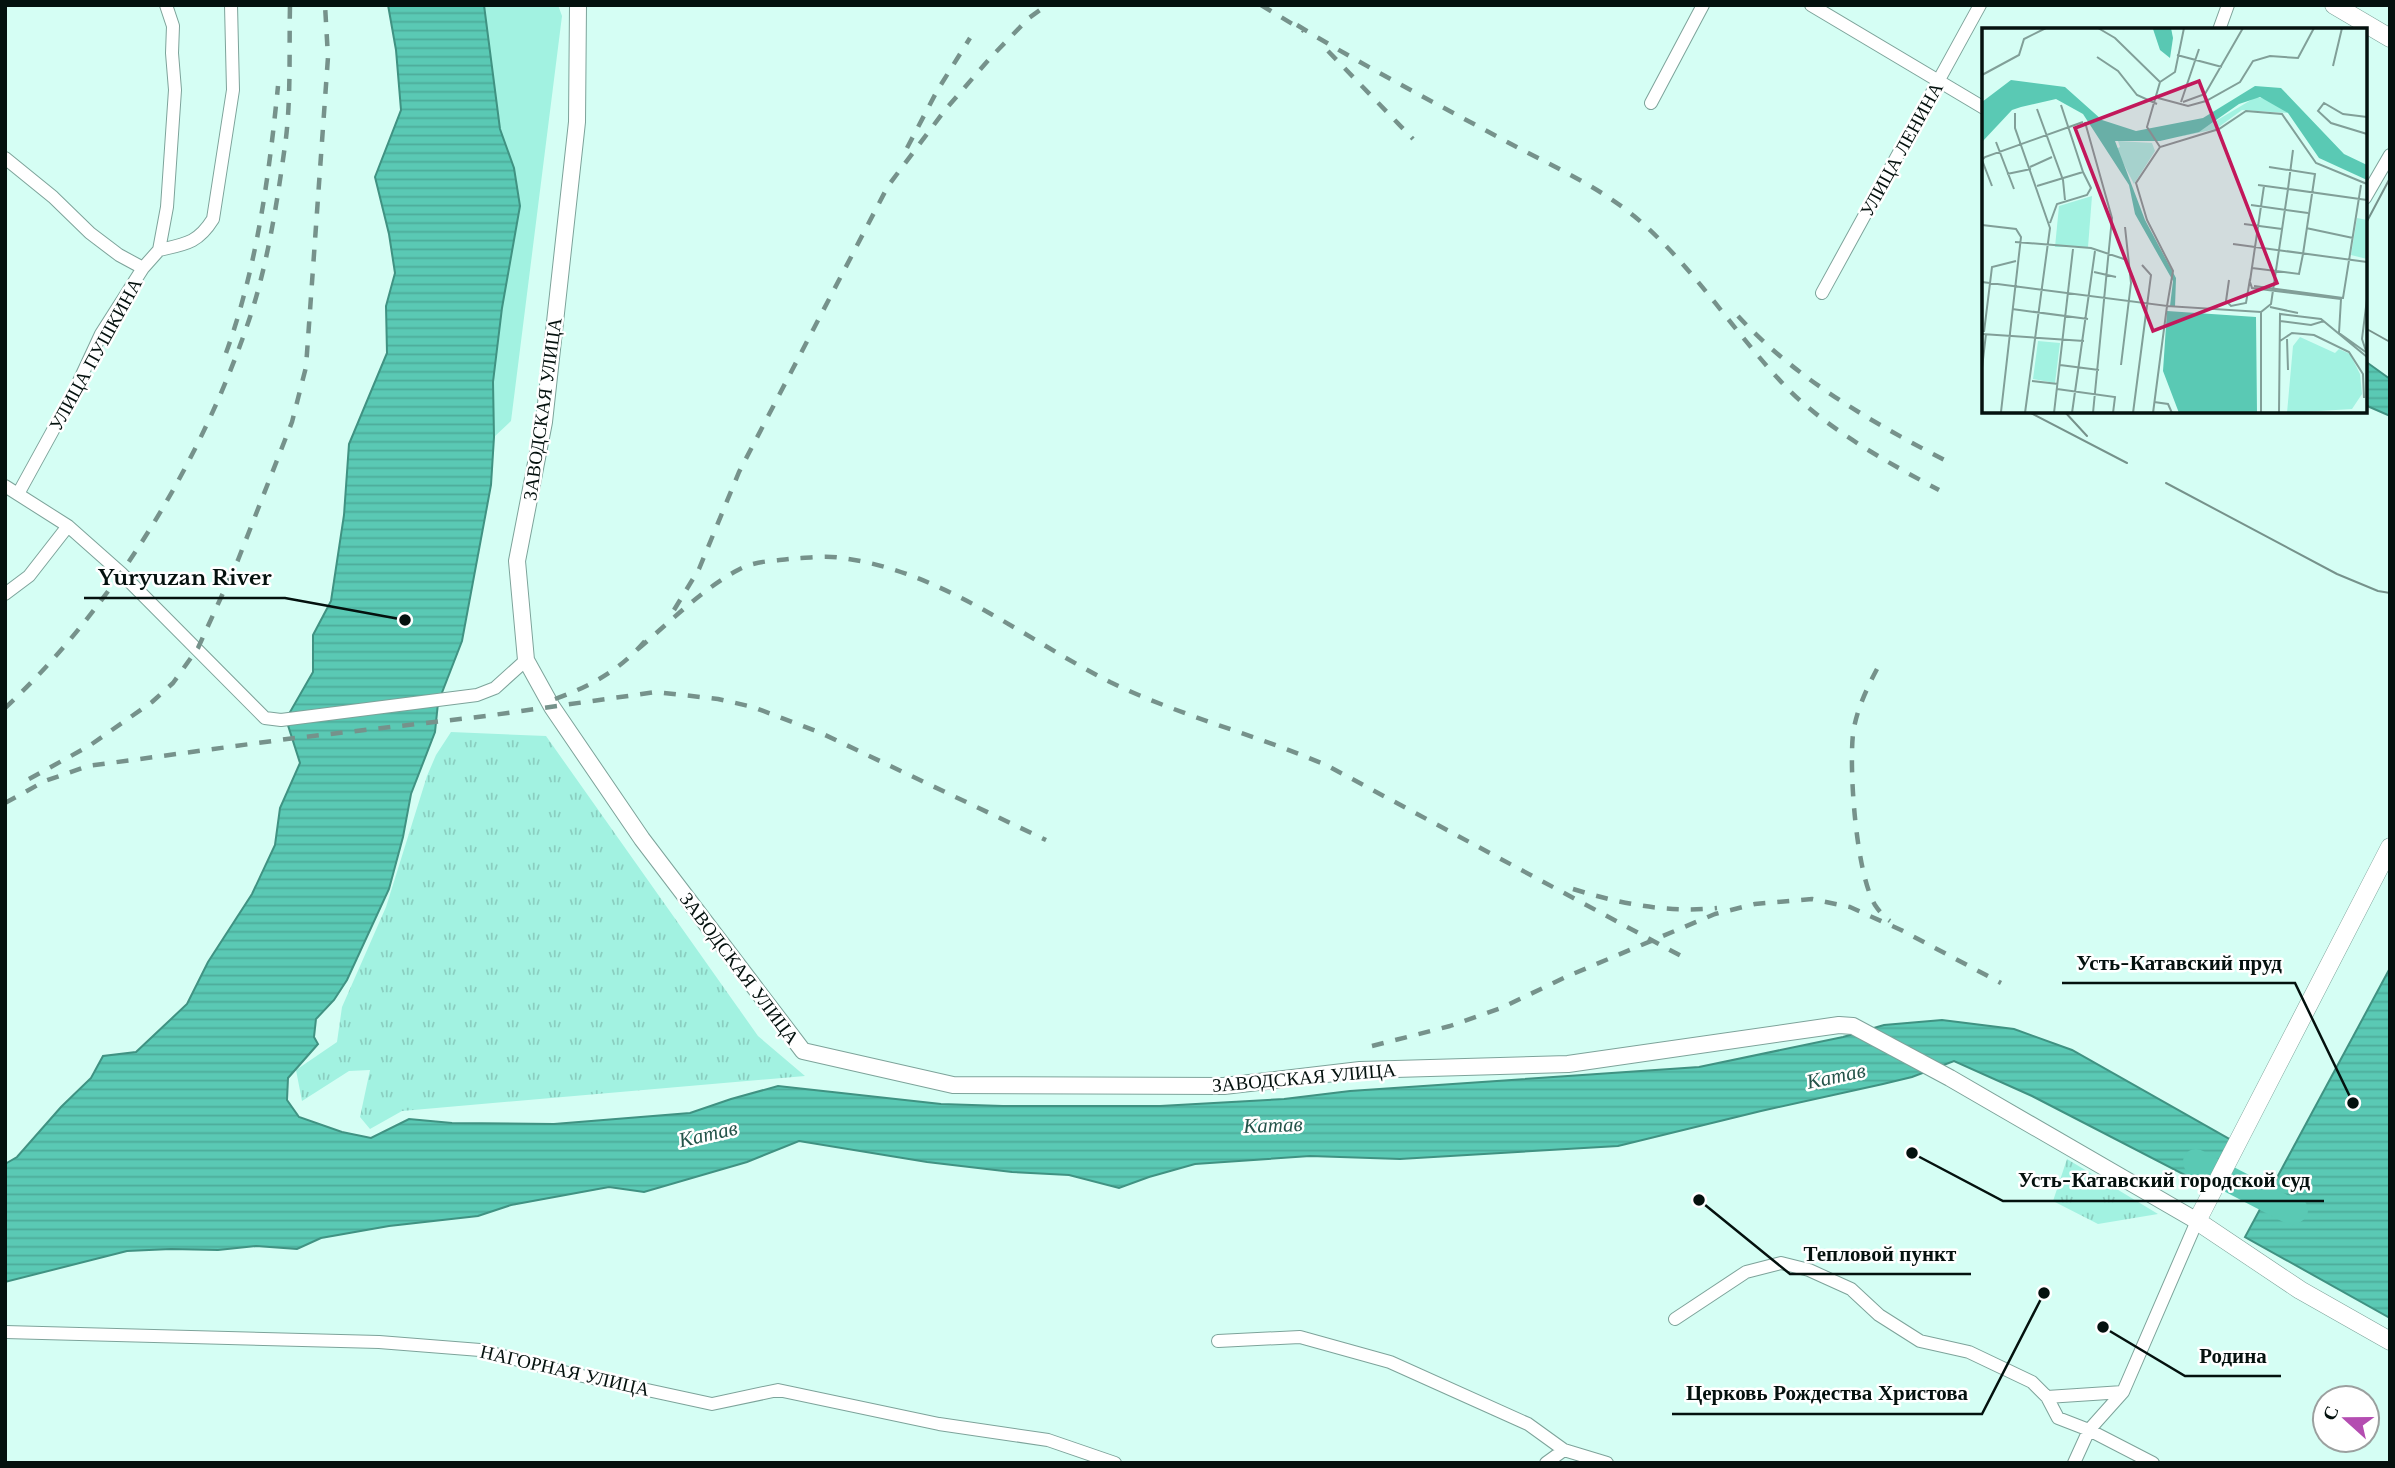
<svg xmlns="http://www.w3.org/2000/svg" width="2395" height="1468" viewBox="0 0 2395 1468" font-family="'Libre Baskerville',serif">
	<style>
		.green { fill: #a2f2e1 }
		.park { fill: url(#park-tufts) }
		.water { fill: url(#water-rules); stroke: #409282; stroke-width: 2 }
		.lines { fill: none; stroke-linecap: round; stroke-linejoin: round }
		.river { stroke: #5ac9b4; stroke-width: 26 }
		.minor-casing { stroke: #7da39a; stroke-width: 14 }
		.tertiary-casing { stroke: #7da39a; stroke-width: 18 }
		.secondary-casing { stroke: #7da39a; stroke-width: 19 }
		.minor { stroke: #fff; stroke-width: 12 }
		.tertiary { stroke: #fff; stroke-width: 16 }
		.secondary { stroke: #fff; stroke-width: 18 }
		.tram { stroke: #76928b; stroke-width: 2 }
		.rail { stroke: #76928b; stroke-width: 4.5; stroke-dasharray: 12 12; stroke-linecap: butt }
		.labels { text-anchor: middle; stroke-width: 5; stroke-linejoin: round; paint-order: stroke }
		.street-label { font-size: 19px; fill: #04110e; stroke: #fff }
		.water-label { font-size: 21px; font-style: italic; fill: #24544a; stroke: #fff }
		.inset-road { fill: none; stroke: #819f98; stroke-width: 2 }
		.view { fill: #c2185b; fill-opacity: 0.15; stroke: #c2185b; stroke-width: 3.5 }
		.inset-edge { fill: none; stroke: #04110e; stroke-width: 3.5 }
		.leader { fill: none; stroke: #04110e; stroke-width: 2.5 }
		.callout-dot { fill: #04110e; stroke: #fff; stroke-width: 2.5 }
		.callout-label { font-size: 21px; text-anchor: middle; font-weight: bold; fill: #04110e; stroke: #fff; stroke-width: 5; stroke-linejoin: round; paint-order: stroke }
	</style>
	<defs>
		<pattern id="park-tufts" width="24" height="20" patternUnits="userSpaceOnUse" patternTransform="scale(1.75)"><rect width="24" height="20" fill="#a2f2e1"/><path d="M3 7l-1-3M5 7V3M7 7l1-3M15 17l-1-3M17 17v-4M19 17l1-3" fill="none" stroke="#8acec0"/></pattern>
		<pattern id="water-rules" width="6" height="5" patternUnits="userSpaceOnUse" patternTransform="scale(1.75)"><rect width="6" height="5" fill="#5ac9b4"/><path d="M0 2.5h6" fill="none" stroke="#4dac9a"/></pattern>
	</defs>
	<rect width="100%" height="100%" fill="#d5fef4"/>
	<!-- green -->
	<path class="green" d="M484,5h74l4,11 -51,405 -17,16 -1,-55 9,-74 12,-140 -14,-39z"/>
	<!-- park -->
	<path class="park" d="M451,732l95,4 212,300 47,40 -403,35 -32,18 -10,-12 10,-47 -21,1 -47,30 -6,-31 41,-28 5,-35 44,-100 41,-131 9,-21z
		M2067,1159l91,55 -60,10 -45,-23z"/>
	<!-- water -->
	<path class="water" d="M388,5h96l16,124 14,39 6,38 -18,102 -9,74 1,55 -3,48 -29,156 -24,62 -3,29 -24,62 -8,43 -14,52 -42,91 -13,20 -18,19 -2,18 4,7 -30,34 -1,22 12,17 43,15 29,6 38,-19 43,4 102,1 136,-11 41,-14 47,-13 163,18 62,2h157l124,-7 66,-8 349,-24 144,-30 41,-12 58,-5 72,9 58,21 159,90 -25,46 -174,-90 -78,-35 -42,16 -29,7 -122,27 -143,35 -218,13 -90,-3 -115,8 -46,13 -30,11 -50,-13 -57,-3 -85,-10 -128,-21 -52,21 -103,30 -35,-5 -98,18 -33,11 -89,10 -68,12 -24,11 -41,-3 -38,4 -47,-1 -44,2 -122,31v-118l12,-7 44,-50 30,-29 12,-22 33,-4 51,-48 21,-42 44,-68 23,-49 5,-37 20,-45 -14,-44 27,-47v-37l18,-34 13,-86 5,-71 38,-91 -1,-47 9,-33 -6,-39 -14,-57 26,-67 -5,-60z
		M2365,361l25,18v37l-25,-11z
		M2390,968v350l-145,-81z"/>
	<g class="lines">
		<!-- river -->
		<path class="river" d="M2196,1162l96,50 3,-2"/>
		<defs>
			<path id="minor" d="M1811,5l173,103
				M2219,30l9,-25
				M1651,103l52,-98
				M5,158l48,39 37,36 29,22 24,13
				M2365,198l25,-43
				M159,250c27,-6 39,-7 54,-31l20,-129 -2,-85
				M1822,293l158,-288
				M5,486l63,40 53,47 144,145 16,2 196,-25 18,-7 31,-28
				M18,494l56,-102 27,-58 42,-66 16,-18 8,-43 8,-117 -3,-37 1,-27 -7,-21
				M5,594l24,-18 39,-50
				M1675,1319l71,-47 35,-9 28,7 42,19 28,26 41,26 49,11 63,30 15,15 11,21 31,12 64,33
				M5,1332l374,10 101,8 84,22 148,32 66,-14 161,34 109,16 67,23
				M1218,1341l82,-4 90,25 138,62 36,26 43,13
				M2047,1397l76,-5
				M1546,1463l18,-13
				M2074,1463l15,-33 34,-38 74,-171"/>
			<path id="tertiary" d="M578,5l-1,117 -33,300 -27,139 9,99 26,47 90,132 161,212 150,34 271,1 136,-16 208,-6 271,-39 14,1 97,52 247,143"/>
			<path id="secondary" d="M2334,5l56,33
				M2390,847l-193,374 103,69 90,51"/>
		</defs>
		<!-- minor casing -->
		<use href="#minor" class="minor-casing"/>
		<!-- tertiary casing -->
		<use href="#tertiary" class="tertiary-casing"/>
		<!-- secondary casing -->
		<use href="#secondary" class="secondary-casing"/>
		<!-- minor -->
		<use href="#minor" class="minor"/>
		<!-- tertiary -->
		<use href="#tertiary" class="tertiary"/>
		<!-- secondary -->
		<use href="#secondary" class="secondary"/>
		<!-- tram -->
		<path class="tram" d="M2365,225l25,-47
			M2365,328l25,14
			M2027,411l100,52
			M2064,411l23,25
			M2166,483l171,91 41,17 12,2"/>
		<!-- rail -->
		<path class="rail" d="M1261,5l43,26
			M1297,25c70,43 142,80 214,119 40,21 88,43 123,72 60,50 101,119 155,174 40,40 101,74 150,100
			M1328,51l85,88
			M907,148l30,-57 33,-53
			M1738,316c60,65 137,108 214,148
			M226,353c31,-86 43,-177 52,-267
			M674,610l25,-41 40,-97 149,-286 57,-76 47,-54 37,-38 18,-13
			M638,649c32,-27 63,-59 100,-79 16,-9 34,-9 51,-11 17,-1 37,-4 53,-1 100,13 181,80 268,124 70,34 147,53 218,84l355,191
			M1877,669c-10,19 -21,42 -24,65 -4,37 3,139 22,171 4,6 9,12 15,16
			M555,699c36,-13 65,-29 90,-58
			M5,708c109,-101 197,-248 244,-388 19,-56 29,-123 37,-182 5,-43 3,-89 4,-133
			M29,779l60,-33 63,-44 21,-19 25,-35 40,-88 54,-138 14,-55 22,-310 -3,-52
			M5,803l40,-22 43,-15 199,-27 199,-23 170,-24 62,7 35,8 68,26 225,107
			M1573,889c48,15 94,24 144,19
			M1372,1046l78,-20 51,-18 67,-32 147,-62 40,-10 57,-5 38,8 51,23 100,53"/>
	</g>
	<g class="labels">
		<!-- street labels -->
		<g class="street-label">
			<text transform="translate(1901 149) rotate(-61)" y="7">УЛИЦА ЛЕНИНА</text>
			<text transform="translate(95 354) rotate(-61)" y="7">УЛИЦА ПУШКИНА</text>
			<text transform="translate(542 409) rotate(-82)" y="7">ЗАВОДСКАЯ УЛИЦА</text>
			<text transform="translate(740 968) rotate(53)" y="7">ЗАВОДСКАЯ УЛИЦА</text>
			<text transform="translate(1304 1077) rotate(-5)" y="7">ЗАВОДСКАЯ УЛИЦА</text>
			<text transform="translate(565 1370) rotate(13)" y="7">НАГОРНАЯ УЛИЦА</text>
		</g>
		<!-- water labels -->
		<g class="water-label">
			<text transform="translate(1836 1076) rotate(-12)" y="7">Катав</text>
			<text transform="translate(1273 1125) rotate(-2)" y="7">Катав</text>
			<text transform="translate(708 1134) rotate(-13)" y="7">Катав</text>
		</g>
	</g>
	<!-- overview -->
	<g transform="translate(1982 28)">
		<rect width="385" height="385" fill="#d5fef4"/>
		<path d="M274,69l15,3 17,13 -46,-3 -26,19 -38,8 21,-6zM318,309l35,16 4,-4 11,5 10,20 2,20 -10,15 -65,4 6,-67z" fill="#a2f2e1"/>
		<path d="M189,0l2,10 -3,20 -10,-8 -7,-21z" fill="#59c8b3"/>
		<path d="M110,168l-4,51h-33l4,-41z" fill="#a2f2e1"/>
		<path d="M136,113l34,2 3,8 -21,33 -18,-35 4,-2zM375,190l10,2v39l-16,-4zM56,313l22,2 -5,40 -22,-4z" fill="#a2f2e1"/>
		<path d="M29,52l54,7 37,33 34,11 67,-13 52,-32 26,2 63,66 23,11v15l-48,-22 -31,-45 -28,-16 -21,7 -40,28 -39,9h-45l30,79 31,58 -1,29 -5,-1 3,-25 -38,-67 -6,-29 -46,-71 -27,-15 -35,8 -9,3 -30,32v-40zM185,283l89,6 1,96h-78l-16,-42z" fill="#5ac9b4"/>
		<path class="inset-road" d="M116,0l17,10 45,44 -13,45 13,20M195,27l45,12M115,29l21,14 19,24 20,9M351,38l9,-38M0,47l37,-20 5,-16 22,-11M178,54l15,-10 9,-44M176,70l30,8 18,-5 34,-19 13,-21 17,-5 28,2 16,-30M199,74l18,-53M201,74l22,-8 38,-66M79,77l22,67M55,81l26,71 2,20M33,85v15l35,100 -25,185M385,89l-24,-3 -19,-11 -6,8 13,12 36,11M103,94l27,96 -19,195M14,114l18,47M48,139l22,-10M25,146l24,-5M276,157l30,4 5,-39M10,158l-10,-26 3,-3 98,-35M55,158l46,-14 8,16 -4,7 -30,9 -7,19M269,177l57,8M262,196l38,5M0,197l34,4 5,8 -20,175M324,200l47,10M33,214l76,6 36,12M251,216l134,18M270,240l47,6 4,-20 12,-80 -46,-7M112,244l22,5M247,252l-3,21 5,5 15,-3 4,-24M268,253l14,-95M0,254l185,24 6,-35 -26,-51 -11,-37 24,-36 59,-18 27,-18 36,3 34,49 51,21M268,254l2,6 89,11 -2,34 28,20M272,258l89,12 18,-113M385,271l-5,40 5,15M288,279l28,6M30,281l76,10M279,284v101M298,293l31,4 13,-4M2,304l8,-65 24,-6M0,306l102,7M305,311l1,31M298,313l12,-8 22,2 35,17 14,22 1,24M78,337l39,5M139,337l10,-82 -6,-56M0,340l4,-34M50,353l26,3M75,361l58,8 -2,16M172,374l14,2 4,9M0,385h34M72,385l19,-164M90,385l23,-162M151,385l18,-138 -9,-10M171,385l14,-107 94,6 10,-8 17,-115 79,11M297,385l1,-99 41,5 46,38"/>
		<path class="view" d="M217,53l78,202 -124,48 -78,-203z"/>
		<rect width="385" height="385" class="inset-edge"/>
	</g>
	<!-- callouts -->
	<path class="leader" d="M405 620L285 598H84M2353 1103L2295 983H2062M1912 1153L2003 1201H2324M1699 1200L1790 1274H1971M2103 1327L2185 1376H2281M2044 1293L1982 1414H1672"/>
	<g class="callout-dot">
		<circle cx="405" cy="620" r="7"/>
		<circle cx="2353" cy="1103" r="7"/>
		<circle cx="1912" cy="1153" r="7"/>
		<circle cx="1699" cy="1200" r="7"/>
		<circle cx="2103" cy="1327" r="7"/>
		<circle cx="2044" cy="1293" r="7"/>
	</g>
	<g class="callout-label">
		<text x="185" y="585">Yuryuzan River</text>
		<text x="2179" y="970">Усть-Катавский пруд</text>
		<text x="2164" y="1187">Усть-Катавский городской суд</text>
		<text x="1880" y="1261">Тепловой пункт</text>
		<text x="2233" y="1363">Родина</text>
		<text x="1827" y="1400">Церковь Рождества Христова</text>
	</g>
	<!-- border -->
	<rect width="2395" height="1468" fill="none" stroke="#04110e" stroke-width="14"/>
	<!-- north arrow -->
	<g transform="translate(2346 1419) rotate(291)"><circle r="33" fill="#ffffff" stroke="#9ba09f" stroke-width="2"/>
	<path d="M0-5L12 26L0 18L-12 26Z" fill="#b44db1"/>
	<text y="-10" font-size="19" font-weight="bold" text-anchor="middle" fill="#04110e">С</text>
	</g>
</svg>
